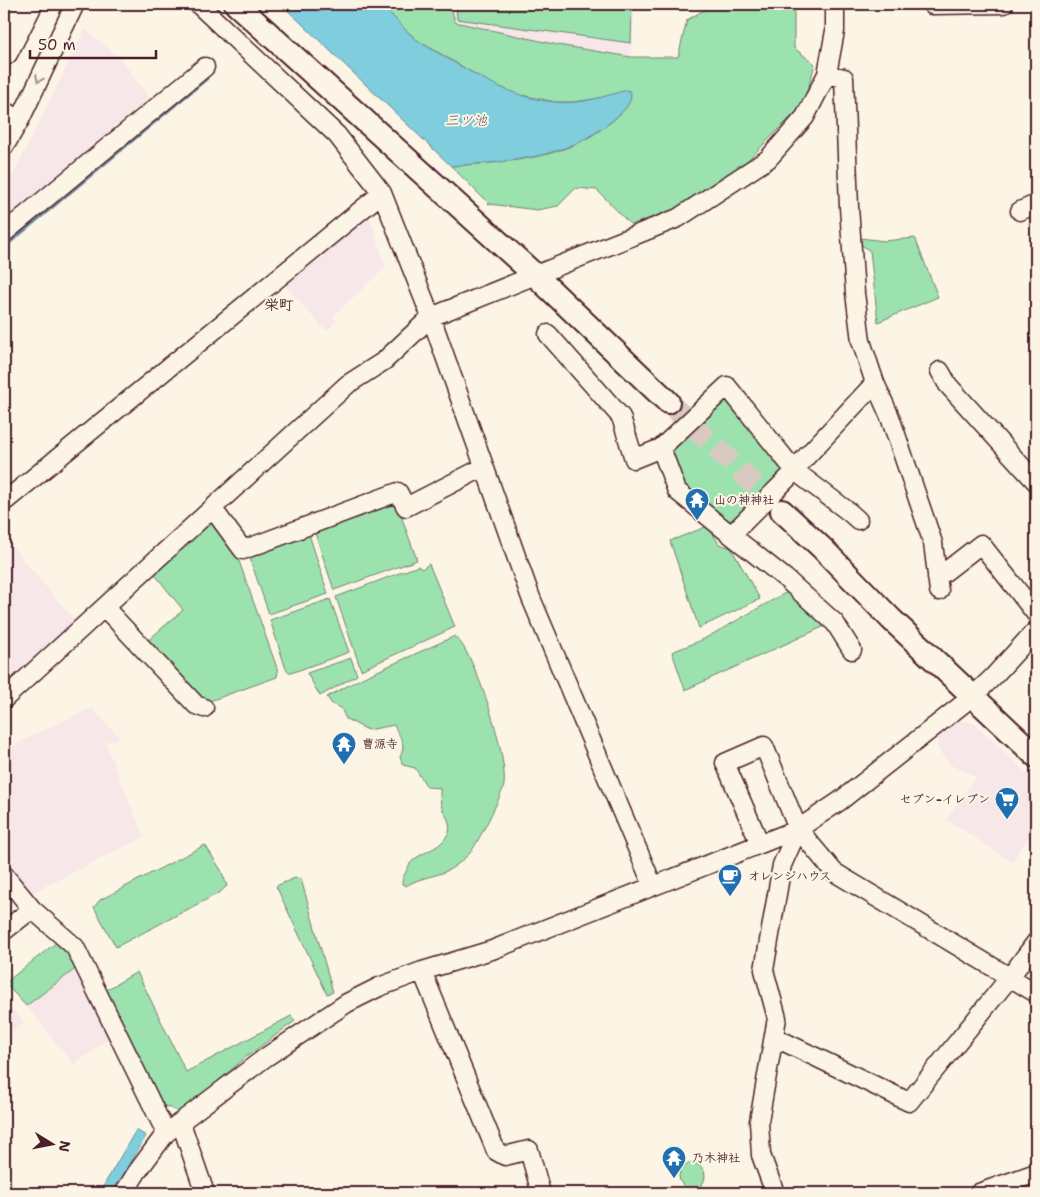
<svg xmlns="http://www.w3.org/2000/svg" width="1040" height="1197" viewBox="0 0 1040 1197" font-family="'Shantell Sans','Klee One',sans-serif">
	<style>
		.built { fill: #f7e7e9 }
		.green { fill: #9ce2af; stroke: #73806d }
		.water { fill: #7fcddd; stroke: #6a8796 }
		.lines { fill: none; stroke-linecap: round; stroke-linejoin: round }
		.stream { stroke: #6a8796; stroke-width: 5 }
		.tertiary-tunnel { stroke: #d8cac0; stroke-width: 22; stroke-dasharray: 22 11; stroke-linecap: butt }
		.minor-casing { stroke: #4a1f2b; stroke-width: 21 }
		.tertiary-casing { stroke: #4a1f2b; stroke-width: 26 }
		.motorway-casing { stroke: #4a1f2b; stroke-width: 31 }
		.minor { stroke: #fcf5e5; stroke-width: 18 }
		.tertiary { stroke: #fcf5e5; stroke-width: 22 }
		.motorway { stroke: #fcf5e5; stroke-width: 28 }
		.oneway { stroke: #a38a88 }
		.labels { text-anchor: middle; stroke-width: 4; stroke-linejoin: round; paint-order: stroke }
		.poi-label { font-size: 12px; font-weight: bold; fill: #4a1f2b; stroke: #fcf5e5; text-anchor: start }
		.water-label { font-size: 14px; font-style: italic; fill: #5a5360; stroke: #fcf5e5 }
		.quarter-label { font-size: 15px; font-weight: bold; fill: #4a1f2b; stroke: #fcf5e5 }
	</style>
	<rect width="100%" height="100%" fill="#fcf5e5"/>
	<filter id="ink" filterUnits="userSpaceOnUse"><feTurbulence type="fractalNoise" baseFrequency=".02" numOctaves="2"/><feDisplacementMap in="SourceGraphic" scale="10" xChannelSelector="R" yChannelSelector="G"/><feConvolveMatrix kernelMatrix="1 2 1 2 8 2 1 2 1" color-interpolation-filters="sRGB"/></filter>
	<g filter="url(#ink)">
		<!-- built -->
		<path class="built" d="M450,4h185l-4,53 -73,-12 -103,-23z
			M85,29l35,29 29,40 -145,127v-32z
			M369,216l17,51 -53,49 4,5 -11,10 -45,-50z
			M4,537l73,86 -73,69z
			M92,708l28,30 -15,5 39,94 -114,57 -26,-33v-109l30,-18z
			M959,721l13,1 64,59v45l-24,36 -66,-43 30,-42 -24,-11 -15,-17v-13z
			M78,967l34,69 -38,29 -48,-59z
			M4,1000l20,22 -20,17z"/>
		<!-- green -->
		<path class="green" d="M382,4h68l5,18 103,23 73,12h47l9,-37 24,-14v-2h83v44l21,16 -7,25 -9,20 -68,68 -55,32 -45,16 -34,-35 -21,-2 -18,18 -21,4 -48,-6 -38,-38c53,-4 112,-5 156,-41 11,-8 19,-15 24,-28l-31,1 -26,4h-18l-40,-8 -26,-11 -73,-43 -21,-19z
			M456,4h176l-1,39 -174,-24z
			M861,238l23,3 31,-3 23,59 -60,25 -8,-71 -10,-7z
			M721,399l10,1 52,67v6l-49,49 -9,1 -42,-36 -12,-37z
			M395,499l22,61 -83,30 -20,-60z
			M207,520l5,1 22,26 44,124 -1,6 -70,25 -9,-1 -53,-58 38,-33 -30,-38z
			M708,526l11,18 12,4 29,51 -61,29 -29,-87z
			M308,531l20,63 -59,20 -21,-61z
			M429,564l26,63 -94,43 -25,-73 82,-31 4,3z
			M787,592l40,33 -142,65 -13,-38 32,-13z
			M330,599l19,53 -58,21 -5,-4 -16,-49z
			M455,636c21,19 53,120 49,149 -1,8 -29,63 -34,68 -6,6 -14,13 -21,17 -14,7 -29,7 -43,16l-4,-2c0,-7 3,-9 5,-15 7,-18 32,-16 41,-35 5,-10 -2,-17 -6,-26 -2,-6 -2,-13 -2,-20l-13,-1 -12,-19 -12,-3 -3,-8c7,-14 0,-19 -6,-32l-26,5 -22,-11 -5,-11 -9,-4 -5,-7 35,-19z
			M351,658l6,17 -37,21 -13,-23z
			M205,845l16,25 6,16 -8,7 -103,54 -22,-40 6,-7z
			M295,878l6,1 32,113 -6,2 -51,-108z
			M57,942l14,12 7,13 -52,39 -21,-23z
			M137,972l49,100 105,-56 4,5 -49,36 -65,56 -18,-8 -57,-115z
			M679 1176a13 13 0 1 1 26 0a13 13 0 1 1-26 0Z"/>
		<!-- water -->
		<path class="water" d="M281,4h101c11,12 22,26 35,36 10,7 22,13 33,20 33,19 66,39 106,42 24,3 49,-6 71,-12l4,2c1,12 -9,21 -18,28 -48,40 -102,41 -162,46z
			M136,1130l10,6 -33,57h-7l-5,-3z"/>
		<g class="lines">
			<!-- stream -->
			<path class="stream" d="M4,246l202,-168"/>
			<!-- tertiary-tunnel -->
			<path class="tertiary-tunnel" d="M668,402l114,109"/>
			<defs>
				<path id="minor" d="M198,4l139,131 45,58 49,124 100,281 122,288
					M932,4v1l72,-1
					M827,74l17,4 5,129 6,86 6,48 14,42 15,34 43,126 6,48
					M4,111l16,9
					M4,147l16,-27 55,-116
					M1020,211l16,-7
					M4,233l201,-166
					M548,334l73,83 13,42 27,-11 16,43 54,44
					M940,371l8,14 88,97
					M661,448l66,-62 68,85 9,-12 71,-76
					M4,502l378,-309
					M213,509l30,41 155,-58 8,15 78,-40
					M937,578l44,-34 55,70
					M105,608l91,97 8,3
					M852,650l-17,-27 -50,-45 -54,-43 64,-64 54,41 9,8
					M4,699l344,-315 36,-23 47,-44 247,-99 90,-59 37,-42 22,-43 8,-43v-27
					M760,844l-35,-81 39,-17 34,83 36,43 202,121
					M4,875l28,34 43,38 91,186
					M4,931l28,-22
					M422,971l74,180 9,5 24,-6 12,43
					M774,1037l135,65 101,-125 26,-35
					M181,1123l24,70
					M124,1193l13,-21 29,-39 100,-76 81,-54 32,-16 43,-16 70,-21 306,-121 42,-28 133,-105 19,-18 44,-48
					M775,1193l-14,-38 -2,-34 18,-103 -13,-48 18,-105 16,-36
					M979,1193l57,-20"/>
				<path id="tertiary" d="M236,4l300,272 132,126
					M782,511l40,37 69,71 145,137"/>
				<path id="motorway" d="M4,51l24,-47"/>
			</defs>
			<!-- minor casing -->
			<use href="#minor" class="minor-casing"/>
			<!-- tertiary casing -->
			<use href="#tertiary" class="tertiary-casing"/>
			<!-- motorway casing -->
			<use href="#motorway" class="motorway-casing"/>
			<!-- minor -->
			<use href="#minor" class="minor"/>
			<!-- tertiary -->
			<use href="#tertiary" class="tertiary"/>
			<!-- motorway -->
			<use href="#motorway" class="motorway"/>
		</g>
		<!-- one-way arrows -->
		<defs><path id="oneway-chevron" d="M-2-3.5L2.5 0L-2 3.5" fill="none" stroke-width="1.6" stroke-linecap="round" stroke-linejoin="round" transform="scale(1.25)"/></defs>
		<use class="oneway" href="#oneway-chevron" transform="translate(39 79) rotate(116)"/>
	</g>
	<!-- icons -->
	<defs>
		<symbol id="temple-pin" viewBox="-11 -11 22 30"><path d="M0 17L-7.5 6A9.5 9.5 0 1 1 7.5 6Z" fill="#1f6fb2" stroke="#fcf5e5"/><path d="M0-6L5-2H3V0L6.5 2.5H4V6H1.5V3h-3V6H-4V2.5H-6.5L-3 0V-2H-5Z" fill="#fff"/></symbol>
		<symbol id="supermarket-pin" viewBox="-11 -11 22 30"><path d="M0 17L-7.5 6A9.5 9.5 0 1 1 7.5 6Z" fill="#1f6fb2" stroke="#fcf5e5"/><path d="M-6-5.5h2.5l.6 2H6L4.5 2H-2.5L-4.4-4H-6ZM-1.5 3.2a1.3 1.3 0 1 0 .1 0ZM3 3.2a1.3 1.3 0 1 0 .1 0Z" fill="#fff"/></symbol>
		<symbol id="cafe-pin" viewBox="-11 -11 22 30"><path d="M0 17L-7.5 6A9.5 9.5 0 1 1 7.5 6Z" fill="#1f6fb2" stroke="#fcf5e5"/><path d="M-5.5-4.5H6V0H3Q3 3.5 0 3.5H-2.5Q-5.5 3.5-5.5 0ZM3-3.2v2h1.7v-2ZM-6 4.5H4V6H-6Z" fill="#fff"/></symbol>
	</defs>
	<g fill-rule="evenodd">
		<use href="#temple-pin" x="683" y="486" width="28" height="38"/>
		<use href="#temple-pin" x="330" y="730" width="28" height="38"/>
		<use href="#supermarket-pin" x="993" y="785" width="28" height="38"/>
		<use href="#cafe-pin" x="716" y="862" width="28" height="38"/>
		<use href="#temple-pin" x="660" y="1144" width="28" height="38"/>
	</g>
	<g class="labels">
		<!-- poi labels -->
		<g class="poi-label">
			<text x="714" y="504">山の神神社</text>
			<text x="362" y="748">曹源寺</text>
			<text x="990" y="803" text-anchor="end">セブン-イレブン</text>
			<text x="748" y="880">オレンジハウス</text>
			<text x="692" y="1162">乃木神社</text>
		</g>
		<!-- water labels -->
		<g class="water-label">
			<text x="466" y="125">三ツ池</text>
		</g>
		<!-- quarter labels -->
		<g class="quarter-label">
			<text x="279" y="310">栄町</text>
		</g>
	</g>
	<!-- margin -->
	<rect width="1040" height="1197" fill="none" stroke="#fcf5e5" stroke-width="20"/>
	<rect x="10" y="10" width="1020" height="1177" fill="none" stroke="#4a1f2b" stroke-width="2" filter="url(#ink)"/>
	<!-- north arrow -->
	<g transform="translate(52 1144) rotate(100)" stroke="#fcf5e5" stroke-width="4" paint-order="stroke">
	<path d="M0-4L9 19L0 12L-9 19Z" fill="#4a1f2b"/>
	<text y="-8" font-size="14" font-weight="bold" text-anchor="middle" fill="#4a1f2b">N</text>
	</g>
	<!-- scale -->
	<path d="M30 50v8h126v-8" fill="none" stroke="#4a1f2b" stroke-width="2.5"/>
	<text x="38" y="50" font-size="15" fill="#4a1f2b" stroke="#fcf5e5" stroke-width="4" paint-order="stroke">50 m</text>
</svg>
